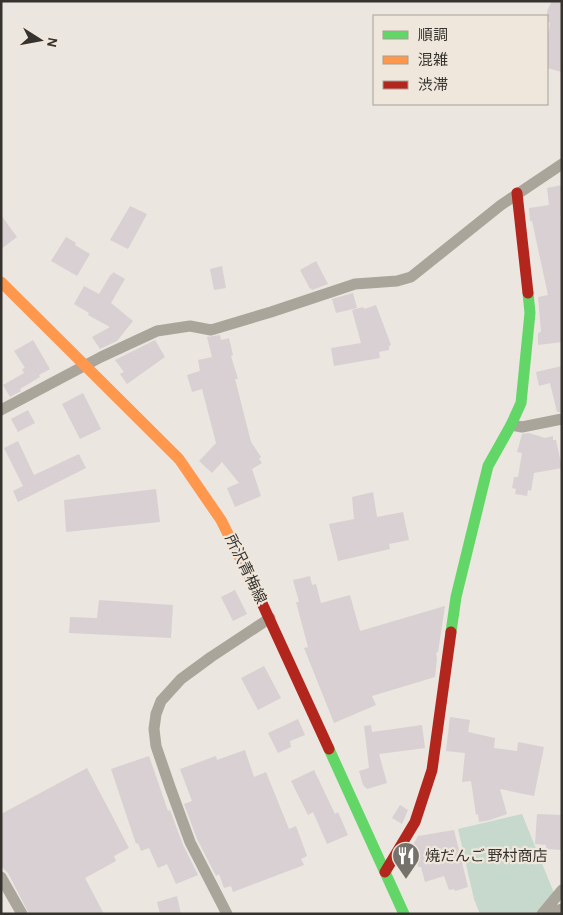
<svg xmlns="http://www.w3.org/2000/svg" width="563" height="915" viewBox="0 0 563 915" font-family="'Alegreya Sans','Noto Sans JP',sans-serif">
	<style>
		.green { fill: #c7d8cc }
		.building { fill: #d8d0d2 }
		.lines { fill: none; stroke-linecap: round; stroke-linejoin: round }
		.street { stroke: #aaa59a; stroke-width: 11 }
		.fast { stroke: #63d668; stroke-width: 11 }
		.slow { stroke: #ff974d; stroke-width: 11 }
		.jam { stroke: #b3261e; stroke-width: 11 }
		.labels { text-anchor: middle; stroke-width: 4.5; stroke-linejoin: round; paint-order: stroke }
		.street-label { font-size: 15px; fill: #36332e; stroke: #efe7dc }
		.poi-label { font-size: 15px; fill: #36332e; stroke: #efe7dc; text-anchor: start }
	</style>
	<rect width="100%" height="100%" fill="#ebe6e0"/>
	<!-- green -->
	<path class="green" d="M522,814l32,79 -18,21h-56l-6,-15 -16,-70z"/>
	<!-- building -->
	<path class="building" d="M552,1h10v71l-15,-4v-27l3,-18 -3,-2v-10z
		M562,185v31h-2l2,11v115l-24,3v-12l3,-1 -3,-35 10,-2 -16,-74h-2l-1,-13 20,-3 -2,-17z
		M130,206l17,8 -19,35 -18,-9z
		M1,215l16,22 -16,12z
		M66,237l10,6 -1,2 15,9 -13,22 -26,-15z
		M316,261l12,23 -16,6 -1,-2 -1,1 -10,-19z
		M222,266l4,22 -12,2 -4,-21z
		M113,272l12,7 -14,24 22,18 -16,20 -17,8 -8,-12 18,-10 -22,-12 1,-2 -15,-9 10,-18 15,8 12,-20 1,1z
		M353,293l4,15 -21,5 -4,-14z
		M376,305l15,40 -2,1v4l-10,2 1,6 -46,8 -3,-18 30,-5 -9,-33 11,-3 1,2z
		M220,335l1,5 8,-2 4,17 -2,1 7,23h-3l16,63 10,15 -2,2 3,4 -10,6 9,27 -26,11 -8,-19 12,-5 -17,-21 -10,11 -13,-12 17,-18 -14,-54 -10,3 -5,-17 13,-4 -2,-11 14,-3 -5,-20z
		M33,340l17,29 -11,6 1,2 -20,12 1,2 -11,6 -7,-12 21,-12 -2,-4 3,-1 -11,-17z
		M155,340l10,17 -38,27 -7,-10 4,-2 -9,-12z
		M562,366v46h-5l-7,-29 -11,3 -3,-14z
		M83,393l18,36 -21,10 -18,-35z
		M28,410l7,13 -17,9 -7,-13z
		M529,433l16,5 8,-2v4h3l6,28 -28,5 -3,18 -3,-1 -1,6 -12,-2 1,-5 -4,-1 2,-11h4l4,-24 -5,-1 5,-18z
		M18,441l16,34 45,-21 7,14 -68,34 -5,-11 10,-5 -19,-38z
		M156,489l4,33 -94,10 -2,-32z
		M373,492l4,25 26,-5 6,28 -20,4 1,5 -52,12 -9,-37 25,-5 -2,-22z
		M310,576l2,9 4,-1 5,19 29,-8 10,36 85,-25 -7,46 -2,1 1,5 -2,19 -63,19 4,9 -42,18 -30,-75 4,-1 -12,-45h3l-6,-22z
		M235,590l12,24 -14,7 -12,-24z
		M99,600l74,5 -2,33 -102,-5 1,-16 27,1z
		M264,666l17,32 -23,12 -17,-32z
		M450,717l20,3 -2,12 27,6 -1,10 23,3 1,-9 26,5 -10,49 -34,-7 7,25 -17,6 -11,2 -1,-8 -2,1 -5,-34 -9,1 3,-29 -19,-2z
		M298,719l7,16 -15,6 1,6 -13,6 -10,-20z
		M371,725l1,7 50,-7 3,23 -46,6 8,29 -20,6 -4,-4 -4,-14 10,-3 -5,-42z
		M245,750l9,27 12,-5 23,57 7,-3 11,30 -6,3 3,6 -71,27 -2,-6 -7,2 -5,-14 -3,2 -19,-37 -13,-35 8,-3 -12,-32 36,-13 1,4z
		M149,756l19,55 2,-1 13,35 15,30 -22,9 -9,-20 -9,4 -9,-20 -8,3 -3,-8 -2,1 -25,-75z
		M87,768l42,80 -15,8 2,5 -31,17 19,36h-75l-21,-41 -7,-7v-52z
		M314,770l21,44 3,-2 10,23 -21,9 -14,-32 -5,3 -17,-34z
		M400,805l8,5 -6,14 -10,-6z
		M537,814l25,1v35l-16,-1v-4l-11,-1z
		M454,830l14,57 -13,4 -1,-2 -5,1 -5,-14 -19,6 -4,-15h-3l-5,-22 5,-9z
		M177,896l4,18h-21l-3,-12z"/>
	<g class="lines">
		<!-- street -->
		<path class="street" d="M1,410l100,-53 56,-26 33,-5 21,4 60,-18 84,-28 42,-3 14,-4 90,-72 61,-41
			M511,425l11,2 40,-8
			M1,877l21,37
			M227,914l-37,-72 -20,-55 -14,-41 -2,-17 2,-15 5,-13 20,-22 30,-22 59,-39
			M542,914l20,-24
			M548,914l14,-5"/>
		<!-- fast -->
		<path class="fast" d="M451,632l5,-35 32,-131 23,-41 10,-22 9,-90 -2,-20
			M329,749l75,165"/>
		<!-- slow -->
		<path class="slow" d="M1,282l178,177 42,61 35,70"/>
		<!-- jam -->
		<path class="jam" d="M517,193l11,100
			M256,590l73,159
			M385,872l30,-50 17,-52 19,-138"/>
	</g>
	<!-- icons -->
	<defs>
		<symbol id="restaurant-pin" viewBox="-11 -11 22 30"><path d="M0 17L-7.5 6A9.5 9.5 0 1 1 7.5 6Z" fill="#75726c" stroke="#efe7dc"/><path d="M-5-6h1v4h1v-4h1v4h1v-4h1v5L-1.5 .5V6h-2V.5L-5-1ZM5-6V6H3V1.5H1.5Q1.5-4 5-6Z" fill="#fff"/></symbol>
	</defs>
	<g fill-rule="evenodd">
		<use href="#restaurant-pin" x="390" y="840" width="32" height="43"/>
	</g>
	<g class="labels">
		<!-- street labels -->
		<g class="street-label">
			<text transform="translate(246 569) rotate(64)" y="5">所沢青梅線</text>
		</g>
		<!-- poi labels -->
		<g class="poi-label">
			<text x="425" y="861">焼だんご 野村商店</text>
		</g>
	</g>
	<!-- border -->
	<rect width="563" height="915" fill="none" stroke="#36332e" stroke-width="5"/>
	<!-- legend -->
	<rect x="373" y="15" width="175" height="90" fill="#efe7dc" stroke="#a59f96"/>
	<rect x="383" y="31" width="25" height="8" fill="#63d668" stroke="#a59f96"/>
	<text x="418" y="40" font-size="15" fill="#36332e">順調</text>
	<rect x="383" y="56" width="25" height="8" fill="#ff974d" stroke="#a59f96"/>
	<text x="418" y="65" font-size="15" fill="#36332e">混雑</text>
	<rect x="383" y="81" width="25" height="8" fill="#b3261e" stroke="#a59f96"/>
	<text x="418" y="90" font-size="15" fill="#36332e">渋滞</text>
	<!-- north arrow -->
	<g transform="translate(40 40) rotate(101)" stroke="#efe7dc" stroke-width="4" paint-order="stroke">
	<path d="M0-4L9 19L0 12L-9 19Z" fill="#36332e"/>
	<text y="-8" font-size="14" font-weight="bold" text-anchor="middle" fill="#36332e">N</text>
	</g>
</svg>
